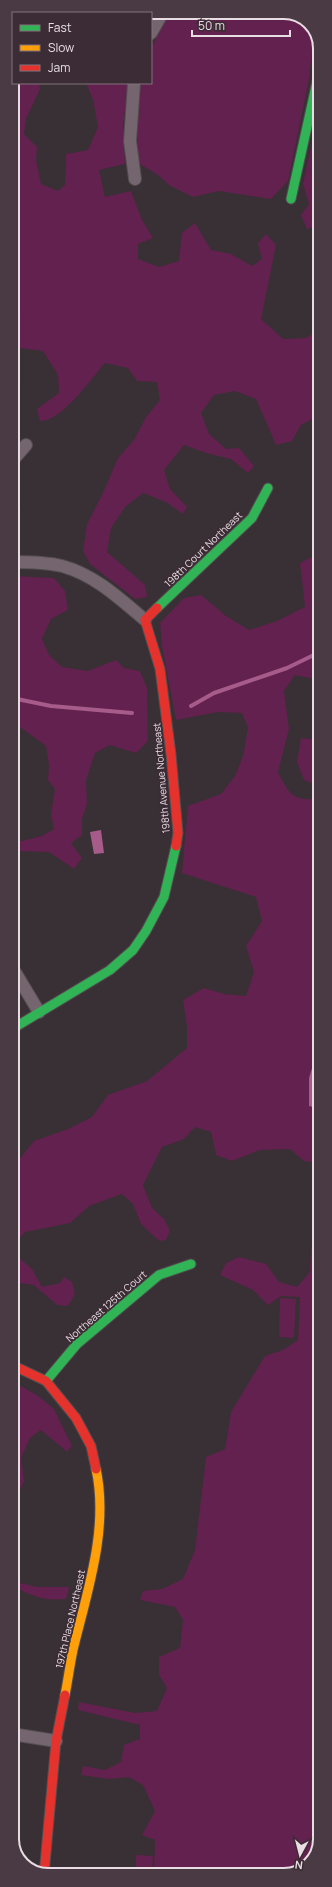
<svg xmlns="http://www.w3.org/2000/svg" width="332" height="1887" viewBox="0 0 332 1887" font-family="Manrope,sans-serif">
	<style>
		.green { fill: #62214e }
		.water { fill: #a65b8a }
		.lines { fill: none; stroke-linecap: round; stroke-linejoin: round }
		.stream { stroke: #a65b8a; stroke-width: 4 }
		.street-casing { stroke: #534d50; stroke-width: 14 }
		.fast-casing { stroke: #534d50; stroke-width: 11 }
		.slow-casing { stroke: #534d50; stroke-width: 11 }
		.jam-casing { stroke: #534d50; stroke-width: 11 }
		.street { stroke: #75656f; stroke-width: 12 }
		.fast { stroke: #30b455; stroke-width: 9 }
		.slow { stroke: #ff9f0a; stroke-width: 9 }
		.jam { stroke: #e5322d; stroke-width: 9 }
		.labels { text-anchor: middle; stroke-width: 3.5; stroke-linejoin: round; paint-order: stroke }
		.street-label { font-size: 10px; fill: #e8dde3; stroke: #3c2c35 }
		.rim { fill: none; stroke: #e8dde3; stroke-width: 2 }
	</style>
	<rect width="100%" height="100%" fill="#383034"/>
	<!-- green -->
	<path class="green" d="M170,12h118l22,12 4,8 -5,47 -21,102 -17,18 -52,-8 -26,6 -24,-12 -11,-10 -20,-12v-67l3,-13h10v-35z
		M13,46v37h26l1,6 -14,30 -2,15 13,13 -1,13 5,24 17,7 7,-6 1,-31 22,-4 10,-23 -5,-27 -7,-17h42l-5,44 2,37 -26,6 6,27 26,-6 11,29 11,18 -15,6v15l21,8 20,-6 3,-28 13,-10 16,27 20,4 21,12 10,-7 -4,-16 8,-9 10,11 -15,74 22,20 23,-1 14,-9v86l-19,10 -9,16 -16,4 -20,-46 -21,-8 -21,4 -13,18 8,21 17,15 13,-1 15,18 -6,7 -17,-14 -25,-6 -22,-8 -20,25 6,19 17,18 -4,7 -17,-12 -23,-9 -18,14 -14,21 -4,24 38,33 2,12 -12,2 -45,-35 -7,-13 4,-27 15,-29 16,-37 16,-18 12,-23 14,-17 -3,-18 -20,-1 -9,-13 -23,-5c-14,16 -44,59 -65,58l-3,-12 22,-16 -1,-18 -15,-24 -31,-4z
		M320,106v112l-4,9 -9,2 -6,-14 8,-11 -6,-20z
		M314,556h6v124l-25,-5 -11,16 5,38 -11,43c11,23 15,29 42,27v364l-16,-2 -14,-12 -30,1 -28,11 -16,-6 -5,-23 -16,-5 -11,12 -22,8 -19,38 9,23 12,11 6,12 -4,9 -7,1 -18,-17 -8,-20 -11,-10 -33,12 -19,17 -45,9 -11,12 3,12 15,13 10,18 18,-4 4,-6 8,5 3,12 -7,12 -11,-1 -23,-20 -22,-3v-119l5,-1 17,-21 34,-12 24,-12 16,-22 39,-14 40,-33v-22l-4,-26 21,-12 20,6 22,2 8,-24 -8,-26 16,-25 -6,-24 -74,-24 6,-67 33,-12 14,-18 8,-20 5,-28 -6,-15 -24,-1 -42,8 -14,-74 -2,-23 24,-25 17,-3 25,21 23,14 28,-9 28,-14 -5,-44z
		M12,576l42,2 11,13 3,19 -17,9 -9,20 7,16 13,12 26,4 28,-11 8,8 16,3 7,17 1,53 -12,12 -26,-8 -15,8 -9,27 1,24 -5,15v16l-11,8 11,15 -8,11 -25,-17 -33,-1 -2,-8 28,-7 12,-7 -3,-15 4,-25 -7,-9 1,-15 -3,-19 -30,-22 -4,1z
		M301,738l19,2v46l-16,-6 -7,-18z
		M320,1232v607l-9,24 -23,12h-134l1,-35 -13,-5 13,-24 -12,-26 -14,-8 -20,2 -28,-4 2,-9 22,4 16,-8 3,-17 16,-6v-14l-62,-15 1,-8 56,11 22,-2 10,-23 -8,-13v-18l21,-9 3,-28 -8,-13 -35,-7 3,-9 19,-2 21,-10 12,-29 11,-93 19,-8 6,-37 34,-56 18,-6 15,-10 2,-43 -19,-1 -13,9 -15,-15 -33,-15 6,-12 13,-6 27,7 13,18 18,5 13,-15 1,-24z
		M280,1298l16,1 -2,39 -15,-1z
		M13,1382l24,13 17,14 18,37 -5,6 -26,-22 -11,8 -9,20 3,23 -12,26v-78l5,-7 -5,-9z
		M12,1581l25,6h32l-3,12c-24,2 -33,-3 -54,-13z
		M136,1855l17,1 -1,19h-16z"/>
	<!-- water -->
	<path class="water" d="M101,830l3,23 -10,1 -4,-22z
		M320,1039v52l-3,2 -4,14 -4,-1v-28l7,-23 -1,-15z"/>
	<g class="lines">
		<!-- stream -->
		<path class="stream" d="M12,698l39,8 81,7
			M191,706l23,-13 73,-25 33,-16"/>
		<defs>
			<path id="street" d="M151,33l12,-21
				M134,83l-4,58 5,38
				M12,461l14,-16
				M12,562c16,0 34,0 50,4 33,9 58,33 83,54
				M12,967l27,45
				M12,1734l44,7"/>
			<path id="fast" d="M291,199l29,-131
				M157,608l95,-90 16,-30
				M12,1029l98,-59 23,-20 13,-19 18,-34 12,-51
				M46,1381l31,-37 82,-69 32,-11"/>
			<path id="slow" d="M65,1695c3,-15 5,-31 8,-45 14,-58 36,-121 23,-181"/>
			<path id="jam" d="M157,608l-12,12 15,49 11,85 7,79 -2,13
				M12,1365l34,16 30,37 15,28 5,23
				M44,1875l12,-134 9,-46"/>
		</defs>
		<!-- street casing -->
		<use href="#street" class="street-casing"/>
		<!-- fast casing -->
		<use href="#fast" class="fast-casing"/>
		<!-- slow casing -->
		<use href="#slow" class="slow-casing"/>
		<!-- jam casing -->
		<use href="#jam" class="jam-casing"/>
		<!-- street -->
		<use href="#street" class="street"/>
		<!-- fast -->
		<use href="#fast" class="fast"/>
		<!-- slow -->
		<use href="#slow" class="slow"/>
		<!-- jam -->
		<use href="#jam" class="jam"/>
	</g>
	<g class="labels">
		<!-- street labels -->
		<g class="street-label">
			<text transform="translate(203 549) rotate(-44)" y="4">198th Court Northeast</text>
			<text transform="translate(161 778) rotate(-95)" y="4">198th Avenue Northeast</text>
			<text transform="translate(106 1306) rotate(-41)" y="4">Northeast 125th Court</text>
			<text transform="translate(70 1619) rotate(-77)" y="4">197th Place Northeast</text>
		</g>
	</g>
	<!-- crop -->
	<path d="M0 0H332V1887H0ZM48 19H284A29 29 0 0 1 313 48V1839A29 29 0 0 1 284 1868H48A29 29 0 0 1 19 1839V48A29 29 0 0 1 48 19Z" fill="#4a3a43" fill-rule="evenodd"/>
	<path class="rim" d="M48 19H284A29 29 0 0 1 313 48V1839A29 29 0 0 1 284 1868H48A29 29 0 0 1 19 1839V48A29 29 0 0 1 48 19Z"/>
	<!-- legend -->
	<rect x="12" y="12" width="140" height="72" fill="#3c2c35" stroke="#81737b"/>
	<rect x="20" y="25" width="20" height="6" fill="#30b455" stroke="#81737b"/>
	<text x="48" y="32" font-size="12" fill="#e8dde3">Fast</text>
	<rect x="20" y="45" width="20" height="6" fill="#ff9f0a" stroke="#81737b"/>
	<text x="48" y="52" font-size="12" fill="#e8dde3">Slow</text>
	<rect x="20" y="65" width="20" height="6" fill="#e5322d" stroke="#81737b"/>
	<text x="48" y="72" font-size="12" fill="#e8dde3">Jam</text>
	<!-- north arrow -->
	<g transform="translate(300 1855) rotate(187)" stroke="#3c2c35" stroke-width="3" paint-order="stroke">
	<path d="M0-3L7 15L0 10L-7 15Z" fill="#e8dde3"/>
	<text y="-6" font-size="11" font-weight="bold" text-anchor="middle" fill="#e8dde3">N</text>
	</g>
	<!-- scale -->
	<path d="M192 30v6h98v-6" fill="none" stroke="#e8dde3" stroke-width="2"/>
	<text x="198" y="30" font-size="12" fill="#e8dde3" stroke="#3c2c35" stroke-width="3" paint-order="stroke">50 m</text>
</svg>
